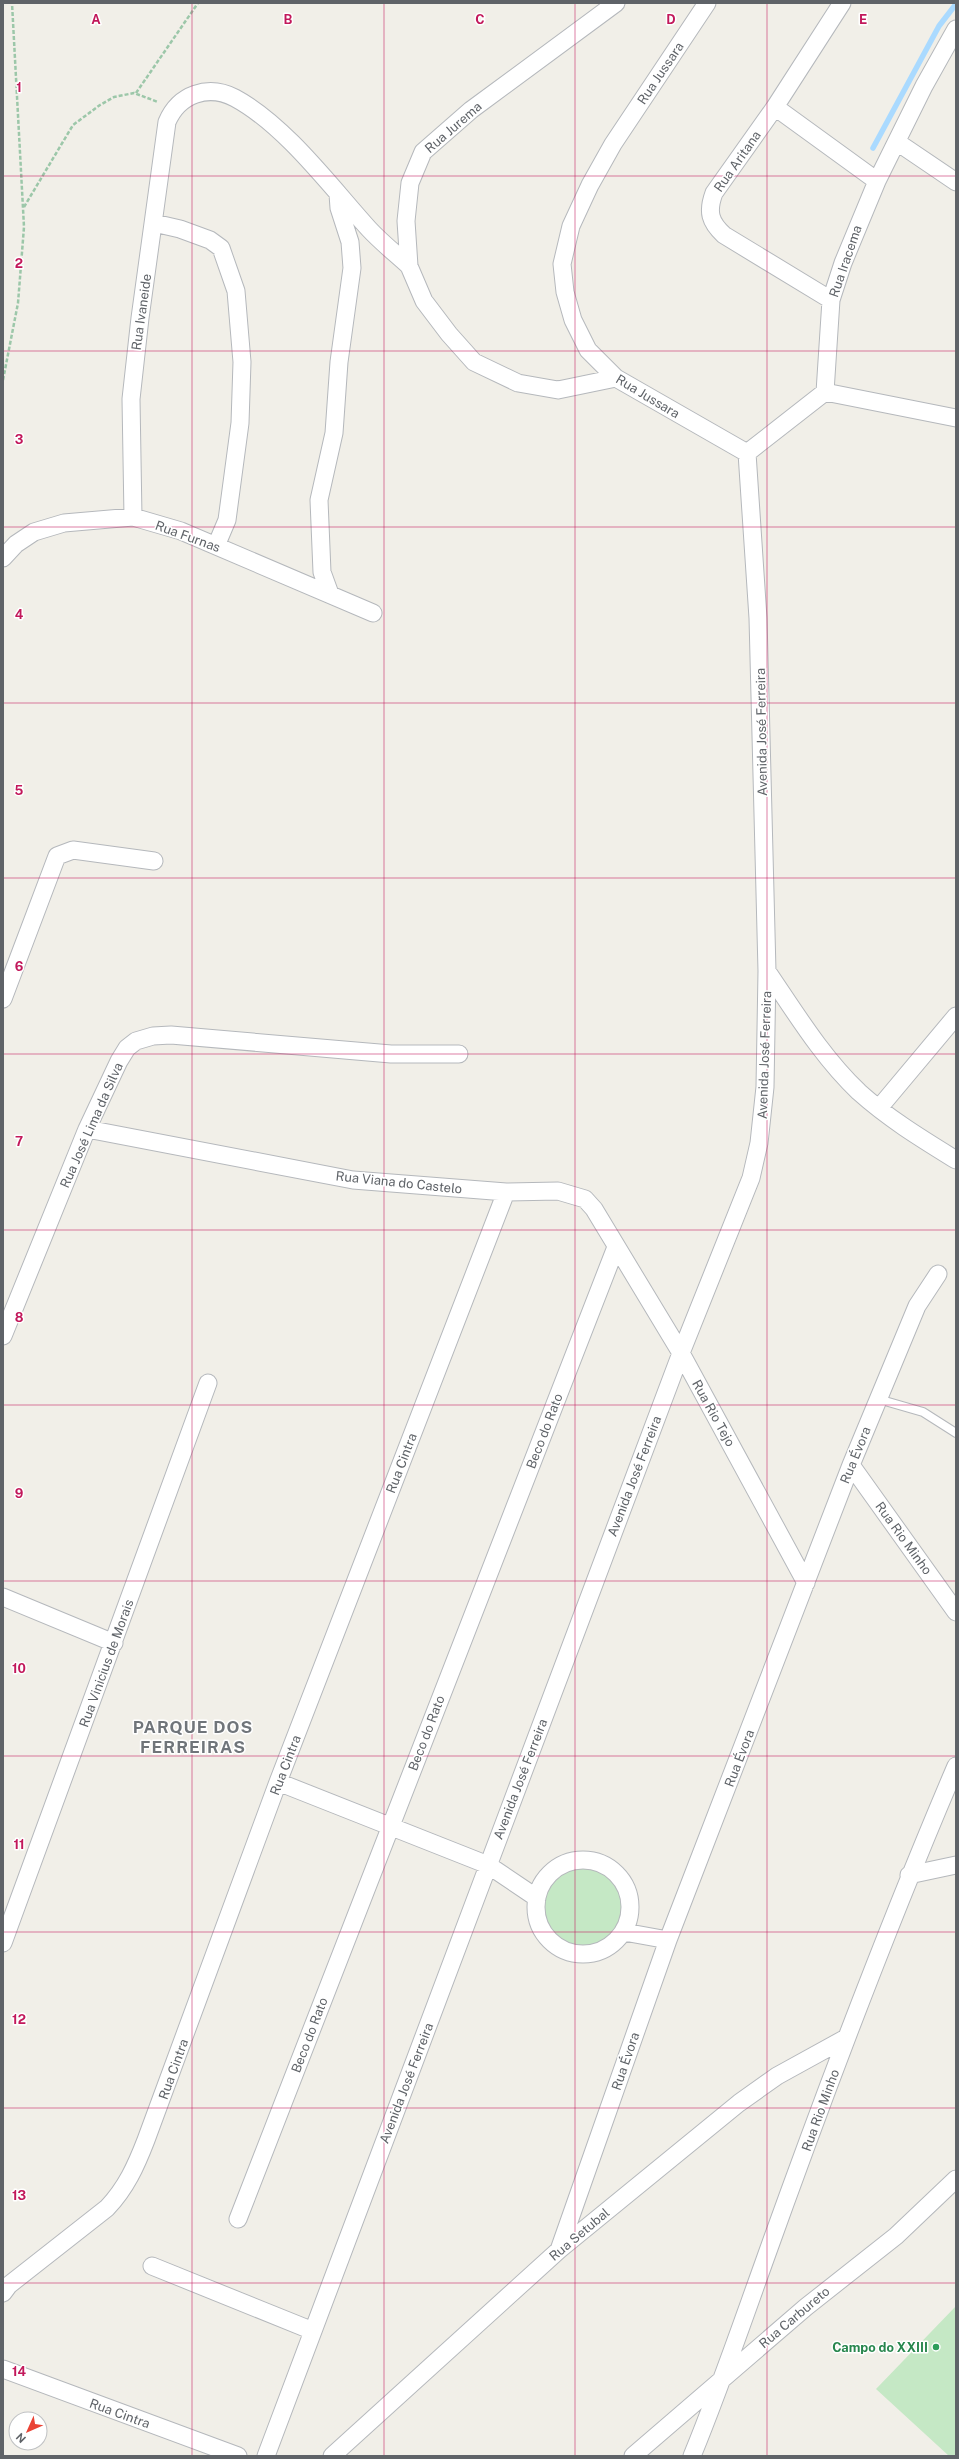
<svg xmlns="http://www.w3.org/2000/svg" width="959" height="2459" viewBox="0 0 959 2459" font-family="'Public Sans',sans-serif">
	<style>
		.green { fill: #c5e8c5 }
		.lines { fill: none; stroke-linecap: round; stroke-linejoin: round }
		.stream { stroke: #aadaff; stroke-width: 5.5 }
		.lane-casing { stroke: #b5b8bc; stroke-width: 10 }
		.street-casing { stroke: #b5b8bc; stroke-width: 19 }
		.path { stroke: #9cc7a9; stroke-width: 2.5; stroke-dasharray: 4 2; stroke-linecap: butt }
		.lane { stroke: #fff; stroke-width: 8 }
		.street { stroke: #fff; stroke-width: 17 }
		.grid { fill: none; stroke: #c2185b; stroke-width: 1; stroke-opacity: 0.55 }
		.leisure-dot { fill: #2e9e5b; stroke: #fff; stroke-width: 1.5 }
		.labels { text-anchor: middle; stroke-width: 3; stroke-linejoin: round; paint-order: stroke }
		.street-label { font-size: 13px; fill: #5f6368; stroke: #fff }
		.leisure-label { font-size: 13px; font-weight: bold; fill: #27864d; stroke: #fff; text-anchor: end }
		.district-label { font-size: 17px; font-weight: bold; letter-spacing: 1px; fill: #70757a; stroke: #fff }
		.grid-label { font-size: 13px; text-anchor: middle; font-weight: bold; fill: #c2185b; stroke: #fff; stroke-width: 3; stroke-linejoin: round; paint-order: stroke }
	</style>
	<rect width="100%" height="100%" fill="#f1efe8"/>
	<!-- green -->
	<path class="green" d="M544 1908a40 40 0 1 1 80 0a40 40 0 1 1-80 0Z
		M956,2306v150h-7l-73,-67z"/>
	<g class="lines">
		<!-- stream -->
		<path class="stream" d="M873,148l66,-122 17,-22"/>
		<defs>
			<path id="lane" d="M878,1399l45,13 33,21"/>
			<path id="street" d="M707,3l-94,141 -23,41 -19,41 -9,38 3,28 8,28 15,30 28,28 131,75 78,-61 131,26
				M775,107l102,74
				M897,142l59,40
				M154,223l26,6 30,11 11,8 15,43 6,71 -2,61 -13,97 -11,26
				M831,300l-107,-65c-14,-13 -17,-23 -10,-42l61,-86 67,-104
				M616,378l-58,12 -40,-7 -44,-21 -25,-28 -25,-33 -15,-35 -3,-45 4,-38 13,-31 48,-42 145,-107
				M825,392l6,-92 12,-37 34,-82 47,-95 32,-57
				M133,517l-2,-118 9,-81 27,-196c12,-28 41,-38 68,-24 50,27 96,89 134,131 12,13 27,25 40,37
				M3,558l13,-14 18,-12 30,-9 69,-6 48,14 192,82
				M330,594l-8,-22 -3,-72 15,-67 5,-71 13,-94 -2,-26 -11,-34 -1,-14
				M767,971c28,41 55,86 92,121 30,27 63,47 97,68
				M3,999l54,-143 16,-6 81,11
				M879,1108l77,-92
				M87,1129l266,51 153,12 52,-1 27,8 9,10 87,144 125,230
				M3,1336l84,-207 32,-68 8,-13 9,-7 17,-5 18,-1 220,19h68
				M851,1465l105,147
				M3,1597l111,46
				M278,1782l210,83 49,33
				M536 1907a47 47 0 1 1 94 0a47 47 0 1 1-94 0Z
				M909,1875l47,-10
				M624,1932l44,8
				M3,1943l205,-560
				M238,2219l378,-972
				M559,2250l109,-310 183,-475 66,-159 21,-32
				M152,2266l161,65
				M3,2293l6,-8 98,-77c19,-20 29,-42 39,-68l132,-358 228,-590
				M3,2369l235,87
				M266,2456l415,-1103 70,-175 8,-35 6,-56 2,-116 -9,-353 -11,-165
				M332,2456l227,-206 180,-147 38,-27 69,-38
				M633,2456l173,-149 90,-71 60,-57
				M692,2456c26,-63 48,-127 71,-191 60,-168 123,-335 193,-499"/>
		</defs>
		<!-- lane casing -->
		<use href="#lane" class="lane-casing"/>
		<!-- street casing -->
		<use href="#street" class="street-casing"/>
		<!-- path -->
		<path class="path" d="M136,93l62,-90
			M24,207l49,-82 27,-20 14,-8 20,-4 24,9
			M3,380l15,-77 6,-76 -12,-224"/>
		<!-- lane -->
		<use href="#lane" class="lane"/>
		<!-- street -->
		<use href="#street" class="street"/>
	</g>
	<!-- grid -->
	<path class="grid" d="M192,3v2453M384,3v2453M575,3v2453M767,3v2453M3,176h953M3,351h953M3,527h953M3,703h953M3,878h953M3,1054h953M3,1230h953M3,1405h953M3,1581h953M3,1756h953M3,1932h953M3,2108h953M3,2283h953"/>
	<!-- markers -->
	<circle class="leisure-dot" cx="936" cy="2347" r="4"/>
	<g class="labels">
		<!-- street labels -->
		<g class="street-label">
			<text transform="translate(660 73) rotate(-56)" y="5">Rua Jussara</text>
			<text transform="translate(453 127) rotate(-41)" y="5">Rua Jurema</text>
			<text transform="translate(737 161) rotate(-55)" y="5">Rua Aritana</text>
			<text transform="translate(845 261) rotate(-71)" y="5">Rua Iracema</text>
			<text transform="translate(141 312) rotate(-82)" y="5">Rua Ivaneide</text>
			<text transform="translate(648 396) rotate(31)" y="5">Rua Jussara</text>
			<text transform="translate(188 536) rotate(20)" y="5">Rua Furnas</text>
			<text transform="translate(761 732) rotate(-91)" y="5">Avenida José Ferreira</text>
			<text transform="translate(764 1055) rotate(-88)" y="5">Avenida José Ferreira</text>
			<text transform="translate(91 1125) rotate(-66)" y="5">Rua José Lima da Silva</text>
			<text transform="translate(399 1182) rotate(6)" y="5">Rua Viana do Castelo</text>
			<text transform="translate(714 1413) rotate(61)" y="5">Rua Rio Tejo</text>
			<text transform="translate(544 1431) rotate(-69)" y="5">Beco do Rato</text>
			<text transform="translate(855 1455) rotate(-68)" y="5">Rua Évora</text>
			<text transform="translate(401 1463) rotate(-69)" y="5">Rua Cintra</text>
			<text transform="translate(634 1476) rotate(-69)" y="5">Avenida José Ferreira</text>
			<text transform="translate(904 1538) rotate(54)" y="5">Rua Rio Minho</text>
			<text transform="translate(106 1663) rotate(-70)" y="5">Rua Vinicius de Morais</text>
			<text transform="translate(426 1733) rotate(-69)" y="5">Beco do Rato</text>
			<text transform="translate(739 1758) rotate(-69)" y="5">Rua Évora</text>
			<text transform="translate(285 1765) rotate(-69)" y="5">Rua Cintra</text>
			<text transform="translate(520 1779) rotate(-69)" y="5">Avenida José Ferreira</text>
			<text transform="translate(309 2035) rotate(-69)" y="5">Beco do Rato</text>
			<text transform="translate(625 2061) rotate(-71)" y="5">Rua Évora</text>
			<text transform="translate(173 2069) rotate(-70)" y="5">Rua Cintra</text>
			<text transform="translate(406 2083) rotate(-69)" y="5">Avenida José Ferreira</text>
			<text transform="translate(820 2110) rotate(-70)" y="5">Rua Rio Minho</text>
			<text transform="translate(579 2234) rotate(-40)" y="5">Rua Setubal</text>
			<text transform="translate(794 2317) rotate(-40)" y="5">Rua Carbureto</text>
			<text transform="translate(120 2413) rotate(20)" y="5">Rua Cintra</text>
		</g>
		<!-- leisure labels -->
		<g class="leisure-label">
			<text x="928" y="2352">Campo do XXIII</text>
		</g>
		<!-- district labels -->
		<g class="district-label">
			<text x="193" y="1733">PARQUE DOS<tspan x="193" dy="20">FERREIRAS</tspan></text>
		</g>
	</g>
	<g class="grid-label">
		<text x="96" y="24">A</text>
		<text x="288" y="24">B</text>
		<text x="480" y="24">C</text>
		<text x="671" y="24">D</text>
		<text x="863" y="24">E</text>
		<text x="19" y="92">1</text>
		<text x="19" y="268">2</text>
		<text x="19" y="444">3</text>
		<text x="19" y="619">4</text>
		<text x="19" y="795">5</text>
		<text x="19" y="971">6</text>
		<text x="19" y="1146">7</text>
		<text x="19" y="1322">8</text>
		<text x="19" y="1498">9</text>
		<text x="19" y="1673">10</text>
		<text x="19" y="1849">11</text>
		<text x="19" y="2024">12</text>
		<text x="19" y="2200">13</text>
		<text x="19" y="2376">14</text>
	</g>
	<!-- border -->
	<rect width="959" height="2459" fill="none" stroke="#5f6368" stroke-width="8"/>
	<!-- north arrow -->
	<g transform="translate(28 2431) rotate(225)"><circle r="19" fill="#ffffff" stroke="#bfc1c3"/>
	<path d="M0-3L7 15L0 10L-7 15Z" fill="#ea4335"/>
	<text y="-6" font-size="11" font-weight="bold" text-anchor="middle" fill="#5f6368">N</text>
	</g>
</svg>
